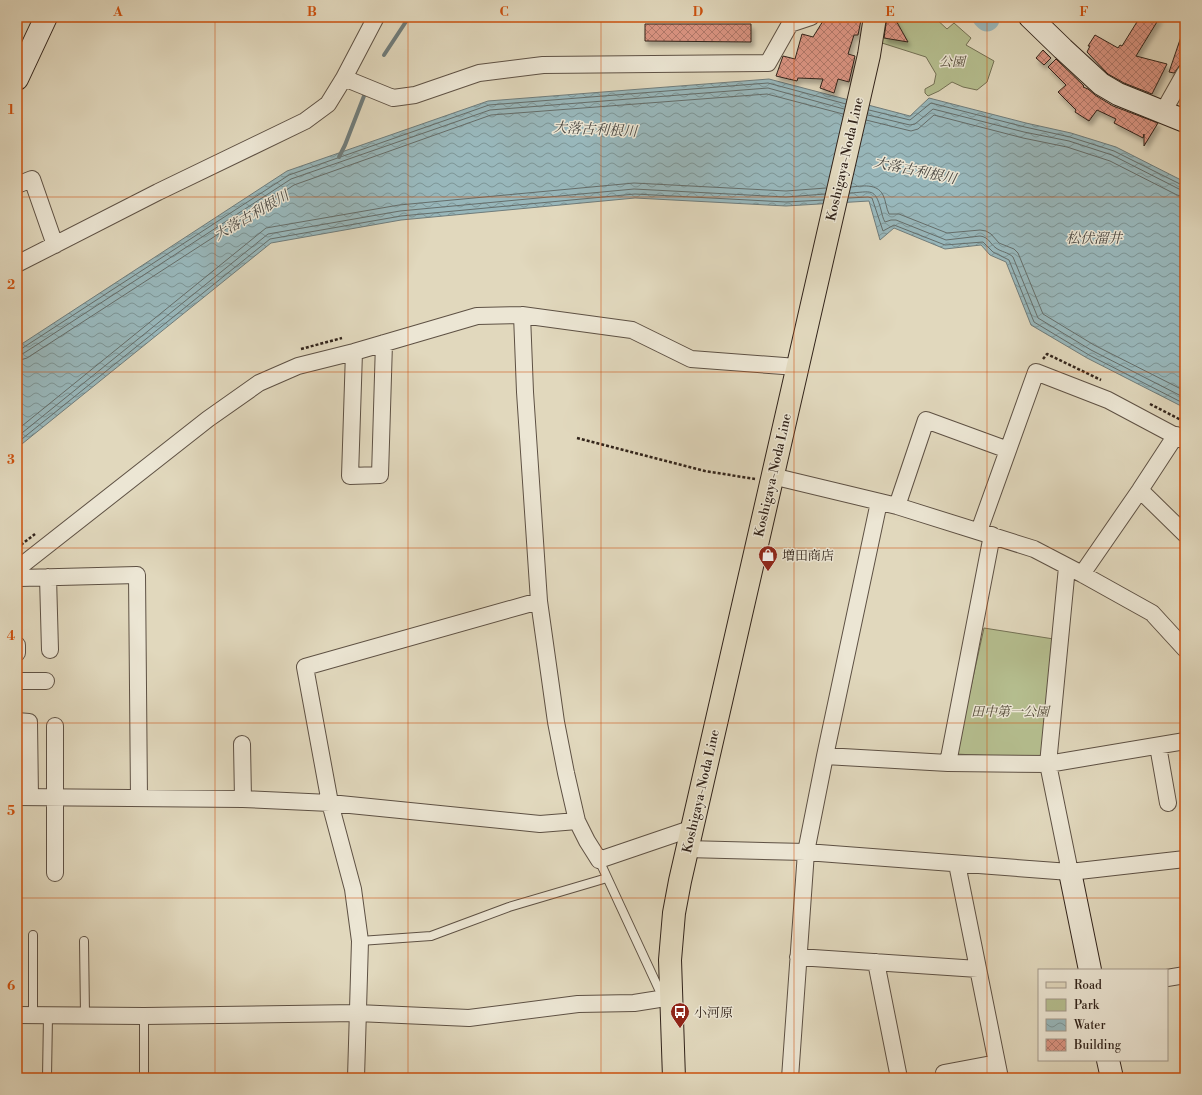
<svg xmlns="http://www.w3.org/2000/svg" width="1202" height="1095" viewBox="0 0 1202 1095" font-family="'Libre Bodoni','Noto Serif JP',serif">
	<style>
		.green { fill: #b5be8f; stroke: #747155 }
		.water { fill: url(#water-waves); stroke: #6f7c7b }
		.lines { fill: none; stroke-linecap: round; stroke-linejoin: round }
		.shore { stroke: #656e6b; stroke-width: 1 }
		.stream { stroke: #6f7c7b; stroke-width: 4 }
		.river { stroke: #98b7bb; stroke-width: 25 }
		.building { fill: url(#building-cross-hatch); stroke: #32241b; filter: url(#shadow) }
		.lane-casing { stroke: #5e5144; stroke-width: 10 }
		.street-casing { stroke: #5e5144; stroke-width: 18 }
		.secondary-casing { stroke: #32241b; stroke-width: 24 }
		.primary-casing { stroke: #32241b; stroke-width: 24 }
		.path { stroke: #32241b; stroke-width: 2.5; stroke-dasharray: 3 2; stroke-linecap: butt }
		.lane { stroke: #ece6d4; stroke-width: 8 }
		.street { stroke: #ece6d4; stroke-width: 16 }
		.secondary { stroke: #ece6d4; stroke-width: 22 }
		.primary { stroke: #e1d8bd; stroke-width: 22 }
		.grid { fill: none; stroke: #cd510e; stroke-width: 1; stroke-opacity: 0.55 }
		.labels { text-anchor: middle; stroke-width: 3; stroke-linejoin: round; paint-order: stroke }
		.park-label { font-size: 13px; font-style: italic; fill: #534a38; stroke: #ece6d4 }
		.street-label { font-size: 13px; fill: #32241b; stroke: #ece6d4 }
		.poi-label { font-size: 13px; fill: #32241b; stroke: #ece6d4; text-anchor: start }
		.water-label { font-size: 14px; font-style: italic; fill: #4c4943; stroke: #ece6d4 }
		.neatline { fill: none; stroke: #cd510e; stroke-width: 1.5 }
		.grid-label { font-size: 13px; text-anchor: middle; font-weight: bold; fill: #cd510e }
	</style>
	<defs>
		<pattern id="water-waves" width="16" height="10" patternUnits="userSpaceOnUse"><rect width="16" height="10" fill="#98b7bb"/><path d="M0 5q4-4 8 0t8 0" fill="none" stroke="#7d9597"/></pattern>
		<pattern id="building-cross-hatch" width="8" height="8" patternUnits="userSpaceOnUse"><rect width="8" height="8" fill="#da9482"/><path d="M0 0l8 8M0 8l8-8" fill="none" stroke="#b1796a"/></pattern>
		<filter id="shadow"><feDropShadow dx="2.5" dy="4.5" stdDeviation="2" flood-color="#0004"/></filter>
	</defs>
	<rect width="100%" height="100%" fill="#e1d8bd"/>
	<filter id="stains"><feTurbulence type="fractalNoise" baseFrequency=".005" numOctaves="4"/><feColorMatrix values="0 0 0 0 .2 0 0 0 0 .09 0 0 0 0 .02 0 0 0 .5 -.17"/></filter>
	<radialGradient id="worn" r=".72"><stop offset=".6" stop-color="#630" stop-opacity="0"/><stop offset="1" stop-color="#630" stop-opacity=".3"/></radialGradient>
	<!-- green -->
	<path class="green" d="M887,17h47l13,12 7,-6 17,15 -5,7 28,16 -7,21 -10,8 -14,-3 -11,-5 -13,9 -11,5 -3,-3v-4l9,-5 2,-10 -10,-17 -44,-14v-8z
		M984,628l76,12 -12,119 -92,-5z"/>
	<!-- water -->
	<path class="water" d="M769,79l141,37 19,-18 97,25 45,10 45,14 69,35v226l-98,-50 -56,-33 -25,-63 -16,-7 -9,-10 -36,4 -51,-21 -14,12 -11,-39 -83,5 -151,-8 -234,22 -130,23 -254,205v-101l270,-176 201,-70z"/>
	<g class="lines">
		<!-- shore -->
		<path class="shore" d="M869,110l41,10 21,-17 94,24 45,10 44,14 68,34h3
			M868,115l42,10 5,-1 18,-15 91,23 45,9 43,14 67,34 6,2
			M866,120l45,11 7,-2 16,-14 89,23 44,9 43,14 67,34 8,2
			M851,187c11,-1 26,-4 32,8 3,6 3,13 6,19h10l48,19 33,-3 6,1 5,3 8,9 15,6 4,4 25,61 51,31 91,46
			M850,193c21,-1 25,-6 31,17 1,4 2,9 4,12l6,-2h5l50,20 34,-4c9,1 10,8 16,12 5,4 12,4 17,9l25,61 53,32 94,48
			M849,198l19,-1 4,1 11,33 11,-6 51,20 38,-3 10,10 16,8 25,62 55,33 96,49
			M17,350l4,-1 268,-174 200,-70 279,-22 78,21
			M17,355l7,-2 267,-174 199,-69 278,-22 76,21
			M17,361l10,-3 267,-173 197,-70 276,-21 76,20
			M17,430l249,-202 133,-23 235,-22 152,8 40,-3
			M17,437l251,-203 132,-23 234,-22 152,8 39,-3
			M17,443l253,-204 131,-23 234,-22 151,8 38,-2"/>
		<!-- stream -->
		<path class="stream" d="M384,55l25,-38
			M339,157l6,-12 19,-49"/>
		<!-- river -->
		<path class="river" d="M985,17l2,2"/>
	</g>
	<!-- building -->
	<path class="building" d="M832,17l29,3 -3,15h-4l-6,19 7,2 -6,26 -11,-3 -4,14 -14,-5 3,-9 -25,-1 -1,3 -21,-5 7,-20 12,3 7,-25 11,3 10,-16z
		M887,17h7l14,25 -24,-4z
		M1140,17h20l-24,39 31,8 -15,30 -28,-11 -16,-9 -21,-22 3,-6h-2l7,-11 23,13 2,-3 2,1z
		M645,24h106v18l-106,-1z
		M1183,31l2,1v32l-5,1 -6,8 -5,-1z
		M1043,50l8,8 -7,7 -8,-7z
		M1056,59l28,27 -1,1 5,2 7,6 18,11 45,17 -14,23v-12l-1,4 -29,-15 2,-4 -19,-9 -8,11 -14,-9 1,-2 -18,-18 8,-7 -18,-18z"/>
	<g class="lines">
		<defs>
			<path id="lane" d="M599,860l64,138
				M84,941l1,74
				M360,941l71,-5 78,-29 98,-29
				M33,1015v-80
				M47,1078l1,-63
				M144,1078v-62"/>
			<path id="street" d="M344,78l49,20 22,-3 64,-22 64,-8 225,-2 22,-39 21,-7
				M1163,112l22,-39
				M17,185l15,-6 23,66
				M17,264l141,-72 147,-71 23,-17 16,-26 32,-61
				M522,315l3,77 14,209 17,121 10,51 11,48 10,20 12,19 91,-31
				M354,352l-4,124 30,-1 4,-132
				M772,476l125,30 137,43 48,25 70,39 33,36
				M1140,490l45,44
				M897,506l29,-86 82,30
				M979,531l57,-159 72,28 77,41
				M1067,567l-19,197 22,108
				M17,569l191,-150 51,-36 39,-17 56,-14 123,-36 45,-1 110,15 59,29 106,8
				M1082,574l58,-84 36,-55
				M17,576l3,2 117,-3 2,223
				M48,577l2,73
				M17,645v8
				M17,681h29
				M17,721l12,1 1,75
				M242,744l1,55
				M1158,746l10,57
				M825,756l123,7 100,1 137,-23
				M948,763l44,-228
				M17,797l226,2 87,4 210,21 37,-3
				M686,849l120,3 264,20 115,-13
				M957,864l43,214
				M55,873v-147
				M798,957l180,12
				M876,962l23,116
				M1167,978l18,-3
				M17,1015l127,1 213,-3 112,5 109,-14 56,-1 38,-6
				M356,1078l4,-137 -7,-52 -23,-86 -25,-136 234,-66
				M790,1078l16,-226 19,-96 54,-254
				M945,1078l-1,-5 53,-10"/>
			<path id="secondary" d="M1030,17l33,32 38,35 17,10 67,27
				M17,79l29,-62
				M1070,872l20,98
				M1108,1060l4,18"/>
			<path id="primary" d="M674,1078l-4,-118 4,-47 6,-32 189,-826 6,-38"/>
		</defs>
		<!-- lane casing -->
		<use href="#lane" class="lane-casing"/>
		<!-- street casing -->
		<use href="#street" class="street-casing"/>
		<!-- secondary casing -->
		<use href="#secondary" class="secondary-casing"/>
		<!-- primary casing -->
		<use href="#primary" class="primary-casing"/>
		<!-- path -->
		<path class="path" d="M975,20l3,-3
			M301,349l41,-11
			M1043,359l4,-5 54,26
			M1150,404l33,17
			M577,438l128,33 50,8
			M17,548l18,-14"/>
		<!-- lane -->
		<use href="#lane" class="lane"/>
		<!-- street -->
		<use href="#street" class="street"/>
		<!-- secondary -->
		<use href="#secondary" class="secondary"/>
		<!-- primary -->
		<use href="#primary" class="primary"/>
	</g>
	<!-- grid -->
	<path class="grid" d="M215,17v1061M408,17v1061M601,17v1061M794,17v1061M987,17v1061M17,197h1168M17,372h1168M17,548h1168M17,723h1168M17,898h1168"/>
	<!-- icons -->
	<defs>
		<symbol id="shop-pin" viewBox="-11 -11 22 30"><path d="M0 17L-7.5 6A9.5 9.5 0 1 1 7.5 6Z" fill="#8f2418" stroke="#ece6d4"/><path d="M-5-2.5h2.3a2.7 3.5 0 0 1 5.4 0H5L5.5 6h-11ZM-1.5-2.5h3a1.5 2.3 0 0 0-3 0Z" fill="#fff"/></symbol>
		<symbol id="bus-pin" viewBox="-11 -11 22 30"><path d="M0 17L-7.5 6A9.5 9.5 0 1 1 7.5 6Z" fill="#8f2418" stroke="#ece6d4"/><path d="M-5-6H5V4H4V6H2V4H-2V6H-4V4H-5ZM-3.5-4V0h7V-4ZM-3.5 1.2v1.5H-2V1.2ZM2 1.2v1.5H3.5V1.2Z" fill="#fff"/></symbol>
	</defs>
	<g fill-rule="evenodd">
		<use href="#shop-pin" x="757" y="544" width="22" height="30"/>
		<use href="#bus-pin" x="669" y="1001" width="22" height="30"/>
	</g>
	<g class="labels">
		<!-- park labels -->
		<g class="park-label">
			<text x="952" y="66">公園</text>
			<text x="1010" y="716">田中第一公園</text>
		</g>
		<!-- street labels -->
		<g class="street-label">
			<text transform="translate(844 159) rotate(-77)" y="5">Koshigaya-Noda Line</text>
			<text transform="translate(772 475) rotate(-77)" y="5">Koshigaya-Noda Line</text>
			<text transform="translate(700 791) rotate(-77)" y="5">Koshigaya-Noda Line</text>
		</g>
		<!-- poi labels -->
		<g class="poi-label">
			<text x="782" y="560">増田商店</text>
			<text x="694" y="1017">小河原</text>
		</g>
		<!-- water labels -->
		<g class="water-label">
			<text transform="translate(595 129) rotate(3)" y="5">大落古利根川</text>
			<text transform="translate(915 170) rotate(12)" y="5">大落古利根川</text>
			<text transform="translate(251 215) rotate(-30)" y="5">大落古利根川</text>
			<text x="1094" y="243">松伏溜井</text>
		</g>
	</g>
	<!-- margin -->
	<rect width="1202" height="1095" fill="none" stroke="#e1d8bd" stroke-width="44"/>
	<!-- legend -->
	<rect x="1038" y="969" width="130" height="92" fill="#ece6d4" stroke="#a2988a"/>
	<rect x="1046" y="982" width="20" height="6" fill="#e1d8bd" stroke="#a2988a"/>
	<text x="1074" y="989" font-size="12" fill="#32241b">Road</text>
	<rect x="1046" y="999" width="20" height="12" fill="#b5be8f" stroke="#a2988a"/>
	<text x="1074" y="1009" font-size="12" fill="#32241b">Park</text>
	<rect x="1046" y="1019" width="20" height="12" fill="url(#water-waves)" stroke="#a2988a"/>
	<text x="1074" y="1029" font-size="12" fill="#32241b">Water</text>
	<rect x="1046" y="1039" width="20" height="12" fill="url(#building-cross-hatch)" stroke="#a2988a"/>
	<text x="1074" y="1049" font-size="12" fill="#32241b">Building</text>
	<rect x="22" y="22" width="1158" height="1051" class="neatline"/>
	<g class="grid-label">
		<text x="118" y="16">A</text>
		<text x="312" y="16">B</text>
		<text x="504" y="16">C</text>
		<text x="698" y="16">D</text>
		<text x="890" y="16">E</text>
		<text x="1084" y="16">F</text>
		<text x="11" y="114">1</text>
		<text x="11" y="289">2</text>
		<text x="11" y="464">3</text>
		<text x="11" y="640">4</text>
		<text x="11" y="815">5</text>
		<text x="11" y="990">6</text>
	</g>
	<rect width="100%" height="100%" filter="url(#stains)"/>
	<rect width="100%" height="100%" fill="url(#worn)"/>
</svg>
